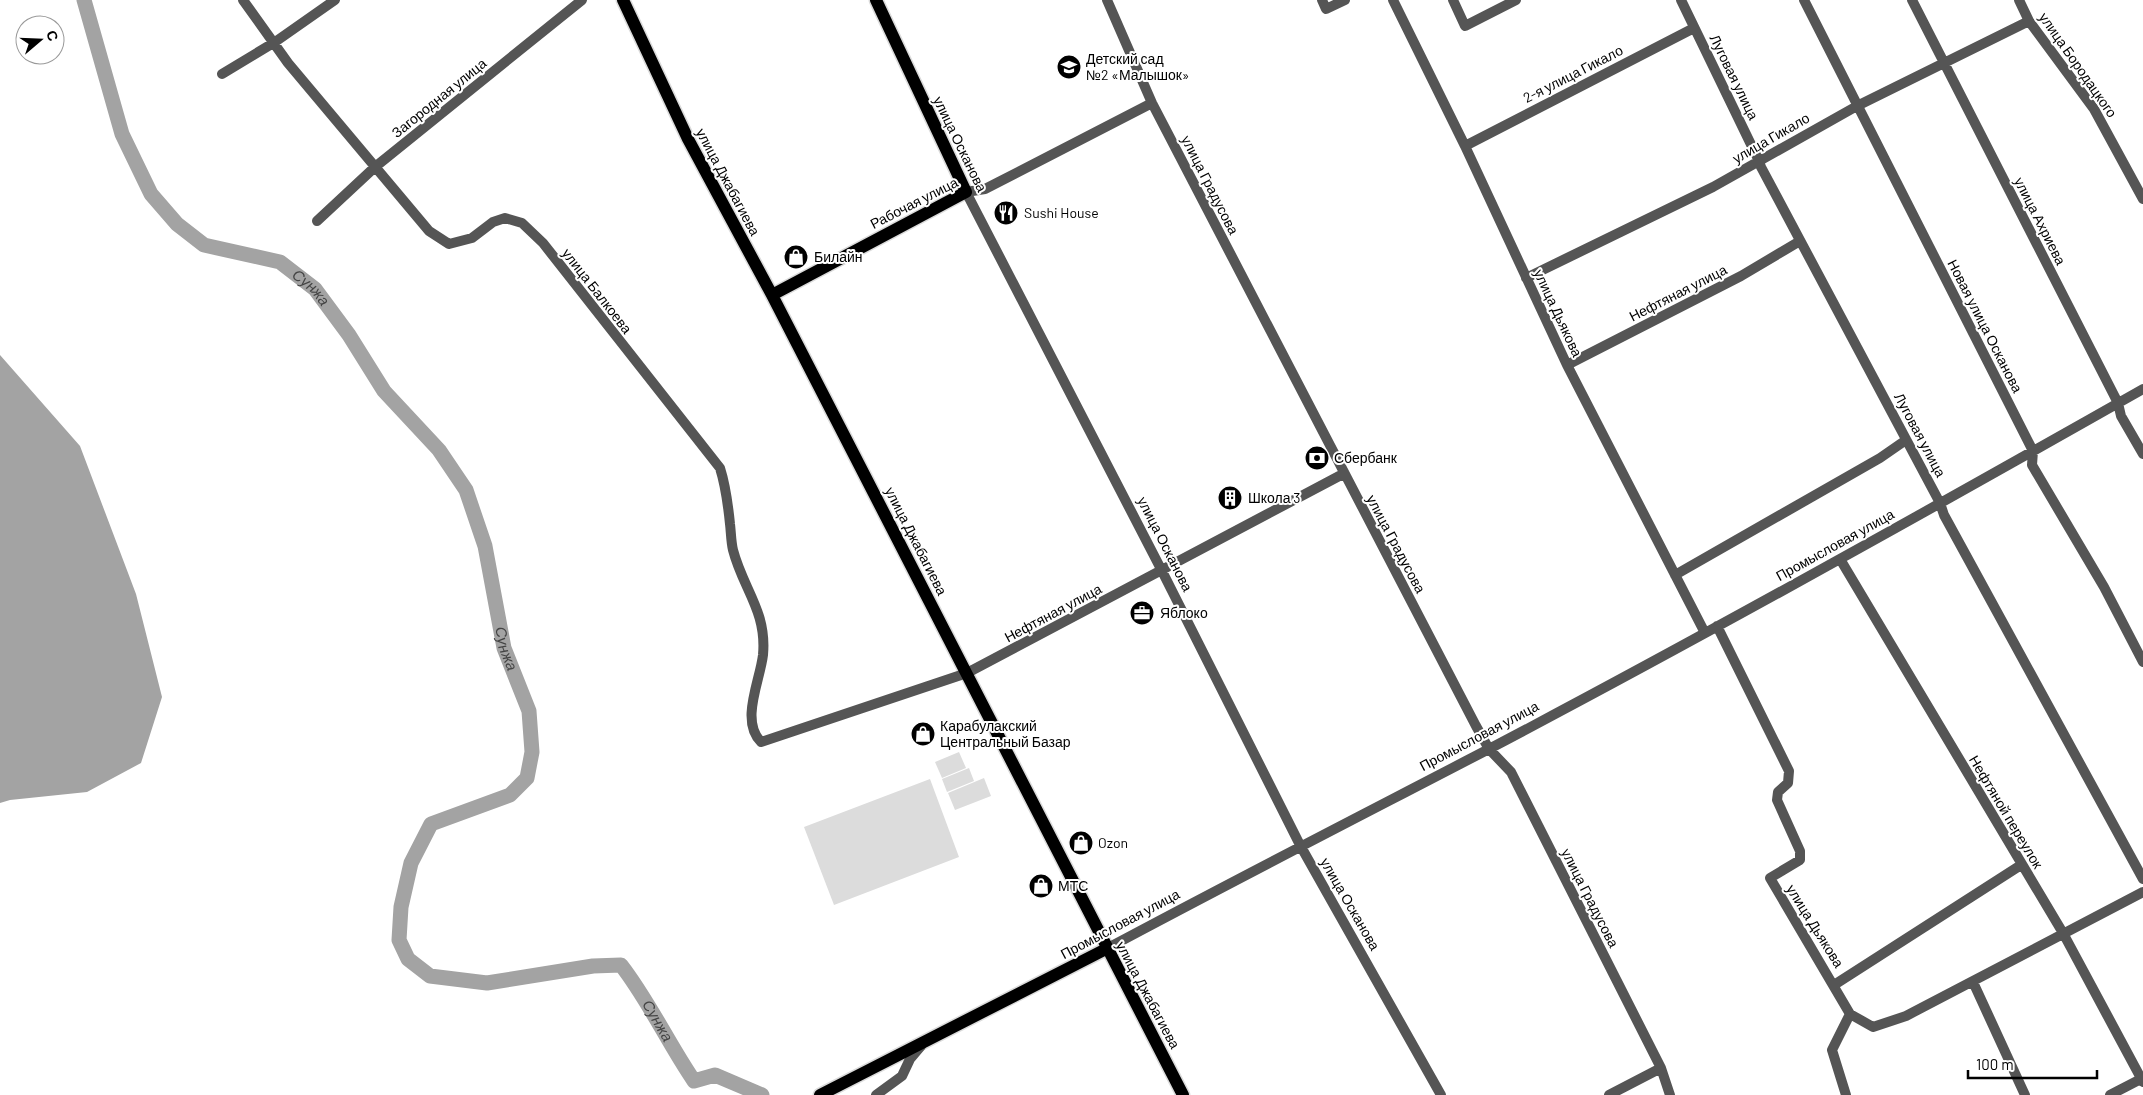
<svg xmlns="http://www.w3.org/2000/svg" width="2143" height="1095" viewBox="0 0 2143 1095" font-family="Barlow,sans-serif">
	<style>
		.green { fill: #dcdcdc }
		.water { fill: #a3a3a3 }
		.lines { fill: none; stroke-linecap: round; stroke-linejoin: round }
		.river { stroke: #a3a3a3; stroke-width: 15 }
		.major-casing { stroke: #dbdbdb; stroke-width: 15 }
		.minor { stroke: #555; stroke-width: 10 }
		.major { stroke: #000; stroke-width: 12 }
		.labels { text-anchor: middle; stroke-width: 4; stroke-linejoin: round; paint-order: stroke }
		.poi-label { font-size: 14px; fill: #000; stroke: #fff; text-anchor: start }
		.street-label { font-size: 14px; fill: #000; stroke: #fff }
		.water-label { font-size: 15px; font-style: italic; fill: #444; stroke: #fff }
	</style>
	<rect width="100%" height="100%" fill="#fff"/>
	<!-- green -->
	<path class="green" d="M959,752l7,16 -24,10 -7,-16z
		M969,768l5,13 -27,11 -5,-13z
		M984,778l7,18 -36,14 -7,-17z
		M930,779l29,78 -125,48 -30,-78z"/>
	<!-- water -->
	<path class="water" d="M0,355l80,91 56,148 26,103 -21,66 -54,29 -77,8 -10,3z"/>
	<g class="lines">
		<!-- river -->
		<path class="river" id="s1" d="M84,0l38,134 29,60 26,30 27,21 76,17 35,27 34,46 35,56 55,59 27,40 19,56 19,102 25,63 3,41 -5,26 -17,17 -79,29 -20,39 -10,44 -2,33 9,19 22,17 57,7 106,-17 28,-1c28,36 47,78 73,116l21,-6 47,20"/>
		<defs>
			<path id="major" d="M623,0l65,139 84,156 411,800
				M772,295l194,-103 -90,-192
				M820,1095l286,-146"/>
		</defs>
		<!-- major casing -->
		<use href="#major" class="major-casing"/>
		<!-- minor -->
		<path class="minor" d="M243,0l45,63 141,168 20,13 23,-6 21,-16 12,-4 17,5 21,20 177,225c6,19 8,36 10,56 1,8 1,18 3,26 10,39 34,61 30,105 -3,26 -23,66 -2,87l206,-69 376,-199
			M1107,0l45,103 324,623 13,23 22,23 150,296 9,27
			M1322,0l4,9 19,-9
			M1393,0l72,146 102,219 138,268
			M1453,0l12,26 51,-26
			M1681,0l78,161 2,6 179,336 4,12 199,364
			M1804,0l229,451 -1,14 72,122 39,75
			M1912,0l206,403 3,13 22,38
			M2019,0l10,21 65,88 49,90
			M222,74l53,-32 60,-42
			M1152,103l-167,86 -19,3 196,379 138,274 141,250
			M1465,146l229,-118
			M317,221l58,-54 207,-167
			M1526,278l187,-91 144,-81 172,-85
			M1567,365l174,-89 59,-35
			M1840,559l223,374 80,149
			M1675,575l205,-117 26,-18
			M1717,626l72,145 -1,12 -10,9 -1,8 23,51v9l-30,18 80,136 -18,36 14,45
			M1106,949c127,-68 256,-134 383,-200 221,-116 437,-237 654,-360
			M1973,982l52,113
			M1834,985l187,-120
			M1850,1014l23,13 33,-11 237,-124
			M876,1095l26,-19 8,-17 11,-13
			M1609,1095l52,-27
			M2110,1095l31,-16"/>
		<!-- major -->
		<use href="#major" class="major"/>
	</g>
	<!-- icons -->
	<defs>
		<symbol id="school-disc" viewBox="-11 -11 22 22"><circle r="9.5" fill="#000" stroke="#fff"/><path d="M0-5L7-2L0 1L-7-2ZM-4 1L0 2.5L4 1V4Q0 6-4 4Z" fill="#fff"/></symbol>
		<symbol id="restaurant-disc" viewBox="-11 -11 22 22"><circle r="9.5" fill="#000" stroke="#fff"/><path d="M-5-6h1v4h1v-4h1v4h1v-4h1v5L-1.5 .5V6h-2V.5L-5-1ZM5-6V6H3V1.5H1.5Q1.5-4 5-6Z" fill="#fff"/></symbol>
		<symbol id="shop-disc" viewBox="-11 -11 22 22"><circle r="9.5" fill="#000" stroke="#fff"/><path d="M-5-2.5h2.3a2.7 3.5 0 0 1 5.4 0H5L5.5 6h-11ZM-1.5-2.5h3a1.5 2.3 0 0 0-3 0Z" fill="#fff"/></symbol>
		<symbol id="bank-disc" viewBox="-11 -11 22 22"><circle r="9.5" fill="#000" stroke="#fff"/><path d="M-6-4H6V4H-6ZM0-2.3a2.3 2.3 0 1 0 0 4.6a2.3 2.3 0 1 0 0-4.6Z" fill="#fff"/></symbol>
		<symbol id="building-disc" viewBox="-11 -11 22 22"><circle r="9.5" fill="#000" stroke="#fff"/><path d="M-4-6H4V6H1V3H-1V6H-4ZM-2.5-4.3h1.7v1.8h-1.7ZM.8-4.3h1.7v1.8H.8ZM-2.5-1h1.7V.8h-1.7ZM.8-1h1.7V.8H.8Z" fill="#fff"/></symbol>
		<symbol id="office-disc" viewBox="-11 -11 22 22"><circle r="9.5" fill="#000" stroke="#fff"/><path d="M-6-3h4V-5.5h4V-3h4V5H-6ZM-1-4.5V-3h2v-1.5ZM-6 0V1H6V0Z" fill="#fff"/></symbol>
	</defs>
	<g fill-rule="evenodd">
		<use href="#school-disc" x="1055" y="53" width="28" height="28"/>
		<use href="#restaurant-disc" x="992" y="199" width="28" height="28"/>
		<use href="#shop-disc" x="782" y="243" width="28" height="28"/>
		<use href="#bank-disc" x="1303" y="444" width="28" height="28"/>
		<use href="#building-disc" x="1216" y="484" width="28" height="28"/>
		<use href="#office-disc" x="1128" y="599" width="28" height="28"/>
		<use href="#shop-disc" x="909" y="720" width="28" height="28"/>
		<use href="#shop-disc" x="1067" y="829" width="28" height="28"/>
		<use href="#shop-disc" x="1027" y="872" width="28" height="28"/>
	</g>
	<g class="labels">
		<!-- poi labels -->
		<g class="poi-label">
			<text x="1086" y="64">Детский сад<tspan x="1086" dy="16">№2 «Малышок»</tspan></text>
			<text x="1024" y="218">Sushi House</text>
			<text x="814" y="262">Билайн</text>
			<text x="1334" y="463">Сбербанк</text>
			<text x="1248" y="503">Школа 3</text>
			<text x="1160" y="618">Яблоко</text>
			<text x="940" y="731">Карабулакский<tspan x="940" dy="16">Центральный Базар</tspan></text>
			<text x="1098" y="848">Ozon</text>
			<text x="1058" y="891">МТС</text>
		</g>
		<!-- street labels -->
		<g class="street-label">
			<text transform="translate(2078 65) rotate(55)" y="5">улица Бородацкого</text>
			<text transform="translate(1573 74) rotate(-27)" y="5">2-я улица Гикало</text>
			<text transform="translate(1734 77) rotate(64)" y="5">Луговая улица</text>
			<text transform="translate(439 98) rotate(-39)" y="5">Загородная улица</text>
			<text transform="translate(1771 138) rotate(-30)" y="5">улица Гикало</text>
			<text transform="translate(960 144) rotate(64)" y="5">улица Осканова</text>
			<text transform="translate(728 182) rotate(62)" y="5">улица Джабагиева</text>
			<text transform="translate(1210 185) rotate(63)" y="5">улица Градусова</text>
			<text transform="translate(914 203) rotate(-27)" y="5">Рабочая улица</text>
			<text transform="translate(2040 221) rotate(63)" y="5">улица Ахриева</text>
			<text transform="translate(597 291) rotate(52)" y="5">улица Балкоева</text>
			<text transform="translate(1678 293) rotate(-27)" y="5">Нефтяная улица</text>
			<text transform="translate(1558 313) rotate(65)" y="5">улица Дьякова</text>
			<text transform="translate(1985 326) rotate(63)" y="5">Новая улица Осканова</text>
			<text transform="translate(1920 435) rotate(62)" y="5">Луговая улица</text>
			<text transform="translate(916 541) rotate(63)" y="5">улица Джабагиева</text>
			<text transform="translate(1165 544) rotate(63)" y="5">улица Осканова</text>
			<text transform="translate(1396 544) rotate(62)" y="5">улица Градусова</text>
			<text transform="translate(1835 545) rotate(-29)" y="5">Промысловая улица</text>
			<text transform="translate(1053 613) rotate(-28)" y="5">Нефтяная улица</text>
			<text transform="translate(1479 736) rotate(-28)" y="5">Промысловая улица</text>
			<text transform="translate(2006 812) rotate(59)" y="5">Нефтяной переулок</text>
			<text transform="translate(1590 898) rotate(63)" y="5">улица Градусова</text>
			<text transform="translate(1350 904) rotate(60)" y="5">улица Осканова</text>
			<text transform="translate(1120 924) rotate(-28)" y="5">Промысловая улица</text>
			<text transform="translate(1815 926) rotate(58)" y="5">улица Дьякова</text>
			<text transform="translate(1148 995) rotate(62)" y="5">улица Джабагиева</text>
		</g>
		<!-- water labels -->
		<g class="water-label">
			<text dy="5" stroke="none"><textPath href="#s1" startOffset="398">Сунжа</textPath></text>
			<text dy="5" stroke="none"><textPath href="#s1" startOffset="818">Сунжа</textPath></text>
			<text dy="5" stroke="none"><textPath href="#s1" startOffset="1491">Сунжа</textPath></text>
		</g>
	</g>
	<!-- north arrow -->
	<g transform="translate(40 40) rotate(71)"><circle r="24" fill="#ffffff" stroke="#999999"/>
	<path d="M0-4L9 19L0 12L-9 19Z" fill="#000000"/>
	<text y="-8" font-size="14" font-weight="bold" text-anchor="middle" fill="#000000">С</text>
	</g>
	<!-- scale -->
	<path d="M1968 1070v8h129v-8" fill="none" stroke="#000000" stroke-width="2.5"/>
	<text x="1976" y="1070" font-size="15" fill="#000000" stroke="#ffffff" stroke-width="4" paint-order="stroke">100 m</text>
</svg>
